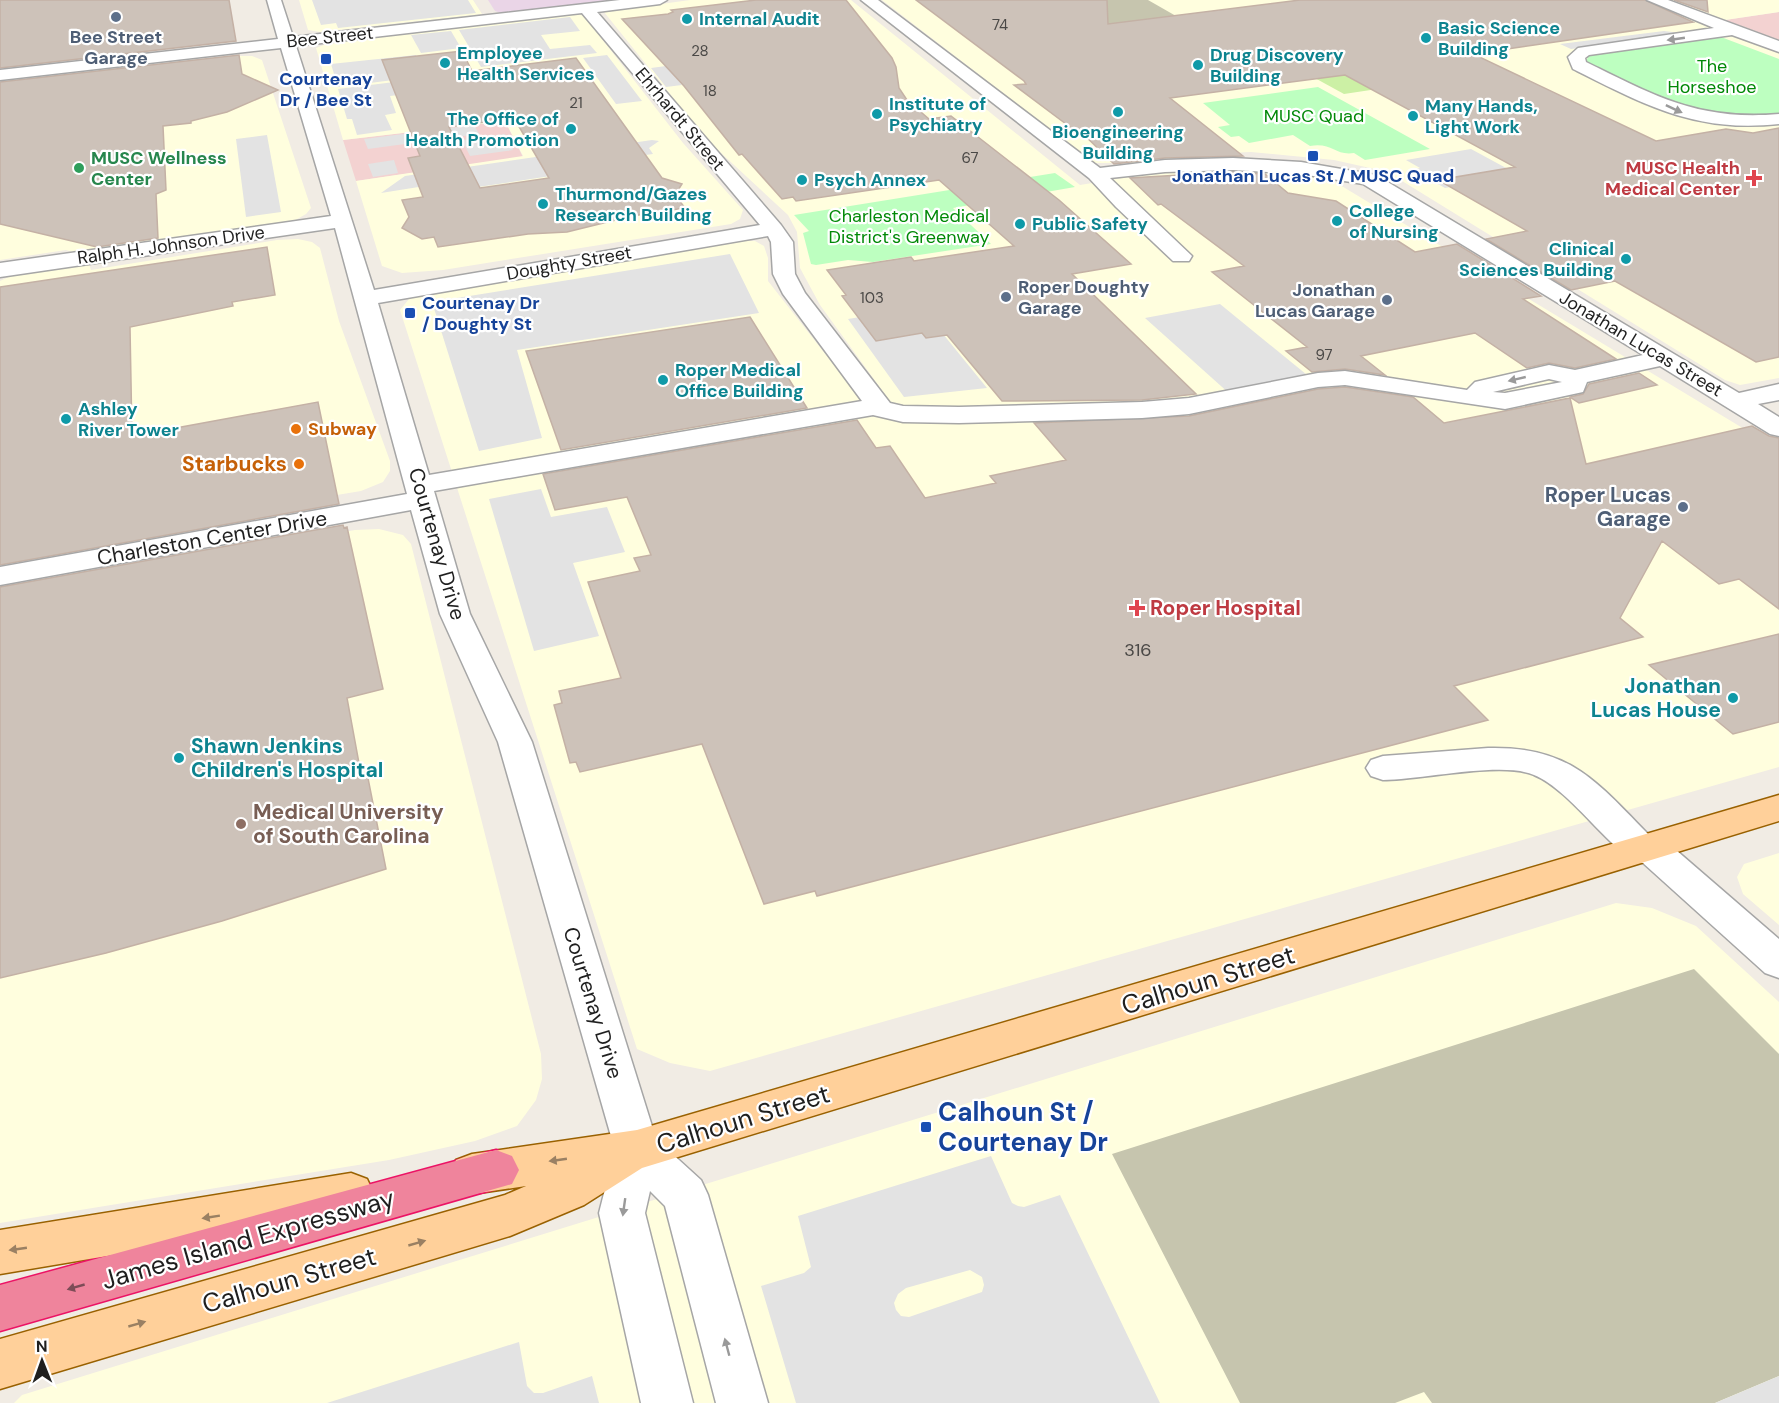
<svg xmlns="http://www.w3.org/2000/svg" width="1779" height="1403" viewBox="0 0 1779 1403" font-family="'DM Sans',sans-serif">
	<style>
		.commercial { fill: #f3d2d1 }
		.industrial { fill: #ead5e7 }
		.education { fill: #fffede }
		.construction { fill: #c6c5ae }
		.grass { fill: #ccf0a5 }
		.park { fill: #bdffc0 }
		.parking { fill: #e3e3e3; fill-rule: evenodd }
		.building { fill: #cdc2b9; stroke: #c4b1a5; stroke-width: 1.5; fill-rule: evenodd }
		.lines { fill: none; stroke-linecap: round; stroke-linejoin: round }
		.minor-casing { stroke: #a6a6a6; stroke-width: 3 }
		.major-casing { stroke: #996100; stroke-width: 3 }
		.highway-casing { stroke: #ec1365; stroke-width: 3 }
		.minor { fill: #fff; fill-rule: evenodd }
		.major { fill: #ffd09a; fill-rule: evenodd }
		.highway { fill: #ef849c; fill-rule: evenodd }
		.oneway { fill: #9a9a9a }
		.oneway2 { fill: #9a8063 }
		.oneway3 { fill: #7d4c57 }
		.service-dot { fill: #5c6f8a; stroke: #fff; stroke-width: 2 }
		.culture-dot { fill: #0f9aa8; stroke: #fff; stroke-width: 2 }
		.transit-dot { fill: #1a4fb4; stroke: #fff; stroke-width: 2 }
		.leisure-dot { fill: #2e9e5b; stroke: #fff; stroke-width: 2 }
		.health-dot { fill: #e0444e; stroke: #fff; stroke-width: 2 }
		.food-dot { fill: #e8710a; stroke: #fff; stroke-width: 2 }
		.education-dot { fill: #8d6e63; stroke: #fff; stroke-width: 2 }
		.labels { text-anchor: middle; stroke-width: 4.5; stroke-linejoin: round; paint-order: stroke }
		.far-number-label { font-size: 15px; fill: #4a4846 }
		.far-culture-label { font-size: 18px; font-weight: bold; fill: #0d838f; stroke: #fff; text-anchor: start }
		.far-service-label { font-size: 18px; font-weight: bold; fill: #4e5e75; stroke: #fff }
		.far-street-label { font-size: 18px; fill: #1f1f1f; stroke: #fff }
		.far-park-label { font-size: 18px; fill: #018907; stroke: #fff }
		.far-transit-label { font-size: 18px; font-weight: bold; fill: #164399; stroke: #fff }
		.far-leisure-label { font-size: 18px; font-weight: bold; fill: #27864d; stroke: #fff; text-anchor: start }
		.far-health-label { font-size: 18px; font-weight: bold; fill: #be3a42; stroke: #fff; text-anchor: end }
		.far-food-label { font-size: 18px; font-weight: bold; fill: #c56008; stroke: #fff; text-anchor: start }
		.number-label { font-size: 18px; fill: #4a4846 }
		.food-label { font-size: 21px; font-weight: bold; fill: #c56008; stroke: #fff; text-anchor: end }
		.service-label { font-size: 21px; font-weight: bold; fill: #4e5e75; stroke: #fff; text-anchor: end }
		.street-label { font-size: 21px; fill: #1f1f1f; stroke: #fff }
		.health-label { font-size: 21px; font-weight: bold; fill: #be3a42; stroke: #fff; text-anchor: start }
		.culture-label { font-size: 21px; font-weight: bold; fill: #0d838f; stroke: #fff; text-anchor: end }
		.education-label { font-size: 21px; font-weight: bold; fill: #785e54; stroke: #fff; text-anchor: start }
		.near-street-label { font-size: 26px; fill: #1f1f1f; stroke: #fff }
		.near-transit-label { font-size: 26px; font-weight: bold; fill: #164399; stroke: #fff; text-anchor: start }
	</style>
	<rect width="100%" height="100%" fill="#f1ece4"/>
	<!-- commercial -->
	<path class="commercial" d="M1779,12v28l-54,-20z
		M505,121l18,36 -167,24 -13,-41z"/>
	<!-- industrial -->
	<path class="industrial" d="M488,0h140l-124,14 -9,-3z"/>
	<!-- education -->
	<path class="education" d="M299,0h174l9,14 -162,18 -12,-2z
		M690,0h161l229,185 61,-10 66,-5 96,3 32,9 444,268v317l-1069,304 -40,-8 -33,-14 -237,-739 9,-11 17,-7 317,-51h12l9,5 4,12v23l95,121 26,-2 -69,-95 -20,-37 -3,-36 -9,-17 -81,-75 -103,-128z
		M882,0h759l138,52v326l-39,7 -15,-5 -331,-204 -15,-6 -45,-10 -83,-8 -69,3 -30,8h-58z
		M1670,0h109v12l-54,8z
		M575,13l9,3 99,127 60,67 -3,9 -9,5 -288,46 -41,3 -20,-7 -26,-85 167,-25 -18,-35 -162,19 -27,-92 15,-6z
		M231,56h21l10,4 49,148 -5,6 -14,8 -213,32 -13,-4 -66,10v-177z
		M298,239l14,3 8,6 19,73 51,140v10l-7,11 -22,9 -234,39 -127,24v-273l17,-8 64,-9h8l2,6 186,-30z
		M379,529l24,6 8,9 130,510 1,25 -6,21 -19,26 -42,15 -86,19 -389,63v-629l355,-64z
		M1779,853v72l-36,-31 -6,-17 7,-13z
		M1616,903l36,5 44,18 83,76v401h-1765l8,-8z"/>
	<!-- construction -->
	<path class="construction" d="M1019,0h129l35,20 -112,14z
		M1694,969l85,85v322l-64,27h-283l-8,-11 -29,11h-155l-128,-249z"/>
	<!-- grass -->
	<path class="grass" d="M1450,57l34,16 -140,21 -31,-17z"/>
	<!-- park -->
	<path class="park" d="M1713,34l66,25v56l-27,4 -51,-5 -106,-46 -9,-7 4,-7z
		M1318,87l112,62 -65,11 -11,-7c-19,3 -22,-11 -44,-7l-17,-11 -44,8 -10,-7 -8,1 -13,-10 12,-2 -27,-22z
		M1055,173l20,14 -122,21 38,36 -118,18 -25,-2 -32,5 -5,-1 -8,-31 6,-2 -15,-16z"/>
	<!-- parking -->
	<path class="parking" d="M312,0h156l8,13 -138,15 -2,-5 -15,2z
		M570,17l10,14 -39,4 9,14 40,-4 7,8 -116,14 -22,-37z
		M451,31l10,17 -40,5 -10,-18z
		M1664,31l24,3 -117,15 -11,-5z
		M416,55l9,21 -87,11 -7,-23z
		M607,55l35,46 -26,3 -33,-46z
		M666,66l16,19 -16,2 -15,-19z
		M467,73l7,13 -84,10 6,17 -11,2 7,15 -35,5 -5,-16h-5l-9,-30z
		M474,125l5,9 -111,15 -4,-10z
		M505,134l8,16 -43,6 -8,-16z
		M267,135l14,77 -35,5 -10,-78z
		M652,140l7,1 -10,7 4,6 -45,6 15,5 -145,22 -28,-5 -69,11 24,-17z
		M1471,149l48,26 -74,13 -32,-18 7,-2 -14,-8z
		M394,160l4,13 -25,4 -5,-13z
		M730,254l29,59 -242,37 25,88 -63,13 -47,-149z
		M1220,304l92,75 -81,16 -86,-77z
		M921,307l66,81 -83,9 -56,-78z
		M541,489l10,28 56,-10 18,45 -52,11 26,73 -65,15 -45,-152z
		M991,1156l21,47 6,3 6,1 36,-12 100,208h-364l-35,-117 43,-13 7,-6 -13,-51zM970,1270l12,7 2,8 -2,7 -73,25 -8,-1 -5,-6 -2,-7 4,-9 8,-6z
		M519,1342l8,44 7,7h9l49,-17 7,27h-272z
		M1779,1376v27h-64z"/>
	<!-- building -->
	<path class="building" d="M0,0h229l7,41 -236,27z
		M756,0h90l46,58 4,9 3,21 8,12 22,19 22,-3 108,84 72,64 -59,10 124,120 -54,6 -140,1 -55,-66 -21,3 -4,-5 -46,8 -34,-45 4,-1 -19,-25 84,-13 3,4 100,-15 -75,-66 -143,21 -3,-4 -11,2 -40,-45 -3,1 -55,-69 -62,-67 46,-5 5,-2 -2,-2z
		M916,0h191l1,24 192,-24h345l48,22 -220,32 183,87 70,-12 27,4 26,-5v229l-23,5 -141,-81 -44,9 -85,-51 41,-8 -89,-51 77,-13 -170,-92 -175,23 73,58 -78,2 -51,6 -36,-35 -4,1 -60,-45 12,-1 -2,-3z
		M1674,0h33l1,12z
		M462,51l10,20 104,-13 86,120 20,6 -7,11 10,13 -53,8 -65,16 -39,2 -90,13 -4,-10 -12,2 -20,-11 7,-11 -7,-17 21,-3 -15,-39 12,-2 -38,-96zM514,118l35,60 -69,10 -31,-61z
		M239,55l3,19 36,16 -51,22 -36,9v2l-28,3 3,64 -10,4 2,44 -61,9 -97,-23v-142z
		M1233,172l32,2 23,19 48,8 79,51 42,-8 84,52 -18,3 93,60 -41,9 -26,-5 -22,5 -52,-35 -114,23 24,19 -40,-6 -33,3 -26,-21 21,-4 -95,-75 32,-6 -83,-62 -3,1 -28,-27z
		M267,247l8,48 -43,7 1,4 -103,21 2,109 186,-34 21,102 -339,61v-278z
		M750,317l57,91 -246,42 -35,-99z
		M1639,373l18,12 -78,18 -9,-6 13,-3 6,-10z
		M1345,387l68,10 31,26 126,-25 16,66 166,-38 17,10 10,2v171l-40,-30 -20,5 -57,-43 -42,77 23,19 -189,49 34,34 -671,176 -2,-5 -51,13 -62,-160 -122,28 -4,-10 -6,1 -16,-58 8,-2 -3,-12 62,-13 -33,-96 52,-11 -6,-13 17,-3 -24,-58 -72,13 -12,-36 314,-54 19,28 14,-2 35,52 71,-15 -6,-7 76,-16 -32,-37 155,-7 129,-27z
		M343,525l1,3 3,-1 36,162 -36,9 14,76 6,-1 19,96 -164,52 -116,32 -106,25v-391z
		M1779,634v88l-46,12 -84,-69z"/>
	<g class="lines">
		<defs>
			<path id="minor" d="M267,0h14l12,37 327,-37h47l-7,4 -63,8 184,213 12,17 2,32 10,19 85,110 13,3 56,1 183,-5 47,-4 129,-25 27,-2 122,19 8,-8 74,-17 26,5 68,-15 -280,-171 -62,-10 -68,-4 -68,2 -55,6 82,78 -3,5h-16l-57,-54 -27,-29 -228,-178h17l222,168 65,-8 68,-2 68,4 75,13 363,218 40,-9v16l-21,4 21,13v19l-9,-2 -110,-68 -73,16 -4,10 -78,17 -160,-24 -27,2 -129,27 -47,4 -183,5 -56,-1 -30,-7 -439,76 36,123 62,128 124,397 45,41 7,15 60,208h-52l-51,-197 -15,-15 -5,22 48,190h-52l-42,-190 16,-63 -117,-408 -58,-128 -29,-104 -411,75v-18l407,-73 -72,-266 -335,49v-14l331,-47 -50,-168 -281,32v-10l278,-31zM582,13l178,212 -386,65 -78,-244zM768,236l3,6 2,32 10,20 79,107 -433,74 -51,-172zM1549,379l13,3 -57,11 -12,-1z
				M1647,0h21l111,41v11l-47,-17 -143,20 -4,3 1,4c69,34 113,59 193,52v10c-84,9 -134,-19 -206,-55l-5,-12 10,-9 136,-20z
				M1488,748c81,-2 107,32 160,86l14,4 117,101v39l-14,-5 -122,-110c-27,-3 -71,-73 -109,-88 -32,-14 -112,5 -151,5l-12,-4 -5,-8 5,-8 12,-4z"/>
			<path id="major" d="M1779,795v26l-1137,347 -58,37 -74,31 -510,153v-50l505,-144 21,-9 -54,8 -16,-6 -7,-14 7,-14 16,-6 165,-24z
				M351,1173l16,6 7,15 -7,15 -16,6 -351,59v-44z"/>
			<path id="highway" d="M496,1150l16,6 7,14 -7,14 -512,147v-46z"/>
		</defs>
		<!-- minor casing -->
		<use href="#minor" class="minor-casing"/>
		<!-- major casing -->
		<use href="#major" class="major-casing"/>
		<!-- highway casing -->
		<use href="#highway" class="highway-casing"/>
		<!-- minor -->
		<use href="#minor" class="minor"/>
		<!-- major -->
		<use href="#major" class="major"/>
		<!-- highway -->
		<use href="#highway" class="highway"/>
	</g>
	<!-- one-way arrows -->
	<defs><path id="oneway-solid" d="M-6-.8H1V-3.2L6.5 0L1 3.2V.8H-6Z" transform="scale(1.5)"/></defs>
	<g class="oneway">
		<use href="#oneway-solid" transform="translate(1676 39) rotate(172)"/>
		<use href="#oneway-solid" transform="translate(1674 109) rotate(25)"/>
		<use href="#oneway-solid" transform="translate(1517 379) rotate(167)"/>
		<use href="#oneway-solid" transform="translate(624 1207) rotate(98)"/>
		<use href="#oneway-solid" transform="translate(727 1347) rotate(-105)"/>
	</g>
	<g class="oneway2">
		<use href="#oneway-solid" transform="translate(558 1160) rotate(172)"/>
		<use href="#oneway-solid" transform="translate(211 1217) rotate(171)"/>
		<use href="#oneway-solid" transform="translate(417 1243) rotate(-16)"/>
		<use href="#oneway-solid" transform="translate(18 1249) rotate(172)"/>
		<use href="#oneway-solid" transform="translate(137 1324) rotate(-16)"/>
	</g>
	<use class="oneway3" href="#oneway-solid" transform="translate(76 1287) rotate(164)"/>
	<!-- markers -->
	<g class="service-dot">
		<circle cx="116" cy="17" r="6"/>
		<circle cx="1006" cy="297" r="6"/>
		<circle cx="1387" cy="300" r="6"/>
		<circle cx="1683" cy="507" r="6"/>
	</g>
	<g class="culture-dot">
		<circle cx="687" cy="19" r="6"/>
		<circle cx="1426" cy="38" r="6"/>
		<circle cx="445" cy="63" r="6"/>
		<circle cx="1198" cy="65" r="6"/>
		<circle cx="1118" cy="112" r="6"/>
		<circle cx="877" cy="114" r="6"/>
		<circle cx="1413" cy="116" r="6"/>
		<circle cx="571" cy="129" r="6"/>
		<circle cx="802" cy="180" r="6"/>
		<circle cx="543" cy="204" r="6"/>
		<circle cx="1337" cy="221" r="6"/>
		<circle cx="1020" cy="224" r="6"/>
		<circle cx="1626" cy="259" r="6"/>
		<circle cx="663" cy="380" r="6"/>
		<circle cx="66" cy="419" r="6"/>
		<circle cx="1733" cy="698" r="6"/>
		<circle cx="179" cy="758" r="6"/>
	</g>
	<g class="transit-dot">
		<rect x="320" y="53" width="12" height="12" rx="3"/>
		<rect x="1307" y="150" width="12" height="12" rx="3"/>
		<rect x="404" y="307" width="12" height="12" rx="3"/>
		<rect x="920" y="1121" width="12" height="12" rx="3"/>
	</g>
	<circle class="leisure-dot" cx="79" cy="168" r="6"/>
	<g class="health-dot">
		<path d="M1751 169h6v6h6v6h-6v6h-6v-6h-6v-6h6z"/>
		<path d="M1134 599h6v6h6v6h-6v6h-6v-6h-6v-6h6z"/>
	</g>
	<g class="food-dot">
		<circle cx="296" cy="429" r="6"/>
		<circle cx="299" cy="464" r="6"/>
	</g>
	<circle class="education-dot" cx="241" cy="824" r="6"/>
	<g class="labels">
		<!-- far-number labels -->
		<g class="far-number-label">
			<text x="1000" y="30">74</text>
			<text x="700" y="56">28</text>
			<text x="710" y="96">18</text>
			<text x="576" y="108">21</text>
			<text x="970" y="163">67</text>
			<text x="872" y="303">103</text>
			<text x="1324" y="360">97</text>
		</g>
		<!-- far-culture labels -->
		<g class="far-culture-label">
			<text x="699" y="25">Internal Audit</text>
			<text x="1438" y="34">Basic Science<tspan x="1438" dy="21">Building</tspan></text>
			<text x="457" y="59">Employee<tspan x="457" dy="21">Health Services</tspan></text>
			<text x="1210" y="61">Drug Discovery<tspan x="1210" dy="21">Building</tspan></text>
			<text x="889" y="110">Institute of<tspan x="889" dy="21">Psychiatry</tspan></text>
			<text x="1425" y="112">Many Hands,<tspan x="1425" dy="21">Light Work</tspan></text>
			<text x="559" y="125" text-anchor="end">The Office of<tspan x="559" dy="21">Health Promotion</tspan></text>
			<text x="1118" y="138" text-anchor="middle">Bioengineering<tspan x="1118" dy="21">Building</tspan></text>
			<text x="814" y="186">Psych Annex</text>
			<text x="555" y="200">Thurmond/Gazes<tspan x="555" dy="21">Research Building</tspan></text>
			<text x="1349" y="217">College<tspan x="1349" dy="21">of Nursing</tspan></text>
			<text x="1032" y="230">Public Safety</text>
			<text x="1614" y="255" text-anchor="end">Clinical<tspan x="1614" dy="21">Sciences Building</tspan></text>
			<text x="675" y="376">Roper Medical<tspan x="675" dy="21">Office Building</tspan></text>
			<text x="78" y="415">Ashley<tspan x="78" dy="21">River Tower</tspan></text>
		</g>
		<!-- far-service labels -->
		<g class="far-service-label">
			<text x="116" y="43">Bee Street<tspan x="116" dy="21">Garage</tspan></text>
			<text x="1018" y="293" text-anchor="start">Roper Doughty<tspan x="1018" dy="21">Garage</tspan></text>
			<text x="1375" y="296" text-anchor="end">Jonathan<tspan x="1375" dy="21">Lucas Garage</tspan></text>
		</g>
		<!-- far-street labels -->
		<g class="far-street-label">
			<text transform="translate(330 37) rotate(-6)" y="6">Bee Street</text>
			<text transform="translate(680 119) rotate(50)" y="6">Ehrhardt Street</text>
			<text transform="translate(171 245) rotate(-8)" y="6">Ralph H. Johnson Drive</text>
			<text transform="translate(569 263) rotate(-10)" y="6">Doughty Street</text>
			<text transform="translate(1641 344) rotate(31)" y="6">Jonathan Lucas Street</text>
		</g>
		<!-- far-park labels -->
		<g class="far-park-label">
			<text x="1712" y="72">The<tspan x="1712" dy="21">Horseshoe</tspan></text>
			<text x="1314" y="122">MUSC Quad</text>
			<text x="909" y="222">Charleston Medical<tspan x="909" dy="21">District's Greenway</tspan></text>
		</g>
		<!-- far-transit labels -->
		<g class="far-transit-label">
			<text x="326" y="85">Courtenay<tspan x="326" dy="21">Dr / Bee St</tspan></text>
			<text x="1313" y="182">Jonathan Lucas St / MUSC Quad</text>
			<text x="422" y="309" text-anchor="start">Courtenay Dr<tspan x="422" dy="21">/ Doughty St</tspan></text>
		</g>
		<!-- far-leisure labels -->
		<g class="far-leisure-label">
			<text x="91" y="164">MUSC Wellness<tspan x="91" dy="21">Center</tspan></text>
		</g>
		<!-- far-health labels -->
		<g class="far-health-label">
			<text x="1740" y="174">MUSC Health<tspan x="1740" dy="21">Medical Center</tspan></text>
		</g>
		<!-- far-food labels -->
		<g class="far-food-label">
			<text x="308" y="435">Subway</text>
		</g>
		<!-- number labels -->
		<g class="number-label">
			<text x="1138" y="656">316</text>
		</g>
		<!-- food labels -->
		<g class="food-label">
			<text x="287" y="471">Starbucks</text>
		</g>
		<!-- service labels -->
		<g class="service-label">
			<text x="1671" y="502">Roper Lucas<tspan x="1671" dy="24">Garage</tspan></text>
		</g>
		<!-- street labels -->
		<g class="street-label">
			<text transform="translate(212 538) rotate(-10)" y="7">Charleston Center Drive</text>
			<text transform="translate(437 544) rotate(74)" y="7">Courtenay Drive</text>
			<text transform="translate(593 1003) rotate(73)" y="7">Courtenay Drive</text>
		</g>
		<!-- health labels -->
		<g class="health-label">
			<text x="1150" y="615">Roper Hospital</text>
		</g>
		<!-- culture labels -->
		<g class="culture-label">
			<text x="1721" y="693">Jonathan<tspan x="1721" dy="24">Lucas House</tspan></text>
			<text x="191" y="753" text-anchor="start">Shawn Jenkins<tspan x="191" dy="24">Children's Hospital</tspan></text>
		</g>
		<!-- education labels -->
		<g class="education-label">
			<text x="253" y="819">Medical University<tspan x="253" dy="24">of South Carolina</tspan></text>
		</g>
		<!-- near-street labels -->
		<g class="near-street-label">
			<text transform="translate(1208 980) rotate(-17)" y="9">Calhoun Street</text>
			<text transform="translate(743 1119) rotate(-17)" y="9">Calhoun Street</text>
			<text transform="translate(248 1239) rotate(-16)" y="9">James Island Expressway</text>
			<text transform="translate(289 1280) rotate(-16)" y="9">Calhoun Street</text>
		</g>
		<!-- near-transit labels -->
		<g class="near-transit-label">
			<text x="938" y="1121">Calhoun St /<tspan x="938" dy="30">Courtenay Dr</tspan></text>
		</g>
	</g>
	<!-- north arrow -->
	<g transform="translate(42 1361) rotate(359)" stroke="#ffffff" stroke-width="4.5" paint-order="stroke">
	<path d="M0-4.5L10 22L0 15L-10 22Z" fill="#1f1f1f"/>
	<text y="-9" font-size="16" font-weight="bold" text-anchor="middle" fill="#1f1f1f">N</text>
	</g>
</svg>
